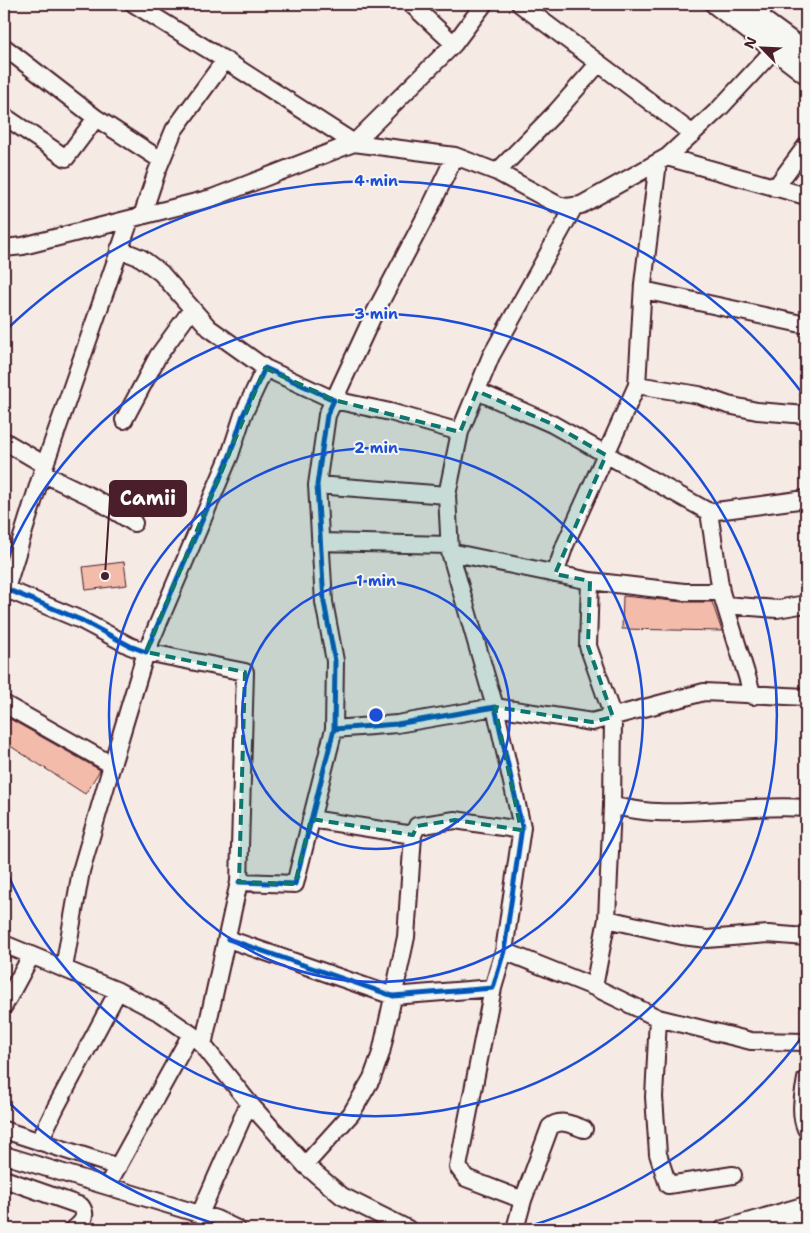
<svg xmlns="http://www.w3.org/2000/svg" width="810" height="1233" viewBox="0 0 810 1233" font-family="'Shantell Sans',sans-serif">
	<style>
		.green { fill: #9fdca4; stroke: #747e68 }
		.building { fill: #f3bbaa; stroke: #4a1f2b }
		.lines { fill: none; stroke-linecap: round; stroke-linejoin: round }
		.minor-casing { stroke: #4a1f2b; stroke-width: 20 }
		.major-casing { stroke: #4a1f2b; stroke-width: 24 }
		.minor { stroke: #f6f6f2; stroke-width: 16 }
		.major { stroke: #f6f6f2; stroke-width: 20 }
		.cycleway-casing { stroke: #f6f6f2; stroke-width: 8 }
		.cycleway { stroke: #0057b8; stroke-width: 5 }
		.marked { fill: #0f766e; fill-opacity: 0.2; stroke: #0f766e; stroke-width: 4; stroke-dasharray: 10 6; stroke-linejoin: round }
		.ring { fill: none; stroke: #1d4ed8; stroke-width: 2.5 }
		.centre { fill: #1d4ed8; stroke: #f6f6f2; stroke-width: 2.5 }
		.ring-label { font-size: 15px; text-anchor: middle; font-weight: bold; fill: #1d4ed8; stroke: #f6f6f2; stroke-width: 4; stroke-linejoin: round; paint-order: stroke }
		.leader { fill: none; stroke: #4a1f2b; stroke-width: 2 }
		.callout-dot { fill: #4a1f2b; stroke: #f6f6f2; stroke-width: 2 }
		.callout { fill: #4a1f2b; stroke: #4a1f2b; stroke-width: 2 }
		.callout-label { font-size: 20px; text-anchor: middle; font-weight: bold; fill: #fff }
	</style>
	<rect width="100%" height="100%" fill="#f5eae4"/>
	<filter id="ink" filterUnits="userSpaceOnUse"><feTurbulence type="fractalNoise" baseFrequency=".02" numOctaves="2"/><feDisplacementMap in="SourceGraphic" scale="10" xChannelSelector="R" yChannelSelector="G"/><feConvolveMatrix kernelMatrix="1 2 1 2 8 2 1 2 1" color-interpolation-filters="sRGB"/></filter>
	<g filter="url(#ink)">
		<!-- green -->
		<path class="green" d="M100,1222l23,7h-34z"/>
		<!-- building -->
		<path class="building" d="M124,562l3,23 -41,5 -3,-23z
			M623,596l60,6h29l10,29 -100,-2z
			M10,719l90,51 -15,24 -81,-52v-13z"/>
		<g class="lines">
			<defs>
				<path id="minor" d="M134,4l91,56
					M411,4l43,40
					M520,4l173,130
					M752,28l14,-24
					M4,47l92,71 65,42
					M4,116l62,42 30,-40
					M455,156l-26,54 -57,108 -38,82 56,12 70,20
					M667,157l139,39
					M497,172l59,-60 43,-49
					M775,188l31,-42
					M142,216l15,-45 17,-41 51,-70 129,83 101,13 42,16 61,33 9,2 14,-2 86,-48 53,-49 62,-67
					M4,248l19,-2 189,-48 142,-55 100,-99 30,-40
					M119,249l22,9 20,15 48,55 56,40
					M643,290l163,35
					M637,385l62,10 29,10 29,6 49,4
					M477,391l75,33 157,88
					M124,420l34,-64 34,-47
					M4,441l41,24
					M42,473l52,25 40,25
					M317,485l130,10
					M320,542l129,3
					M450,552l-3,-57 13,-63 31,-76 83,-149
					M555,574l10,-29 72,-160 6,-101 15,-122
					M590,581l94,11h37l32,104
					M4,588l77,32 49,26 16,6 84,-197 13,-40 22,-47 69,32 -7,15 -10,70 7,117 11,59 -1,68
					M721,592l-12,-80 97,-13
					M4,595l38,-122 88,-253
					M725,605l52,4 29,-5
					M4,704l108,61 -31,106 -17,97
					M112,765l34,-113 99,20 -6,210 -36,163
					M612,806l1,-89 -25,-71 2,-65 -140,-29 45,155 97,15 112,-30 102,5
					M806,808c-49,-4 -99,6 -149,4 -15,0 -31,-4 -45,-6l-5,113 75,17 25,3 61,-5 38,3
					M413,835l4,-9 38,-6 66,10
					M228,939l165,57 100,-8 11,-37 18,-124 -27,-120 -98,17 -63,5 -39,155 -56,-2
					M4,944l114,47 44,23 29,20 12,11 46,58 56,62 37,31 66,33
					M504,951l90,36 64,31 93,23 55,1
					M594,987l13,-68
					M493,988l-35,179 8,11 57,22 -8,29
					M4,1006l27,-50
					M658,1018l-4,79 4,57 10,31 65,-10
					M806,1079c-3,17 -7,34 0,50
					M4,1130l114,37
					M39,1142l17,-35 62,-116
					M4,1155l212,64 21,10
					M305,1165l46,-51 21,-36 9,-25 25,-116 7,-102 -102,-16
					M4,1179l77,27c7,10 1,17 -7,23
					M107,1186l84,-152
					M523,1200l27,-73c11,-9 22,-2 34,2
					M200,1214l49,-111
					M723,1229l83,-24
					M765,1229l41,-12"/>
				<path id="major" d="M716,4l90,69
					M739,4l67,49"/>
			</defs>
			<!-- minor casing -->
			<use href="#minor" class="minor-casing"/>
			<!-- major casing -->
			<use href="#major" class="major-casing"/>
			<!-- minor -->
			<use href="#minor" class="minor"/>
			<!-- major -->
			<use href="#major" class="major"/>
			<defs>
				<path id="cycleway" d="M4,588l77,32 49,26 16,6 84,-197 13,-40 22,-47 69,32 -7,15 -10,70 7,117 11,59 -1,68
					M228,939l165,57 100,-8 11,-37 18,-124 -27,-120 -98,17 -63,5 -39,155 -56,-2"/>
			</defs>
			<!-- cycleway casing -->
			<use href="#cycleway" class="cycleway-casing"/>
			<!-- cycleway -->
			<use href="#cycleway" class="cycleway"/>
		</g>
	</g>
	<!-- marked area -->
	<path class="marked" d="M265,368l69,32 126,32 17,-41 75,33 54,31 -51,119 35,7 -2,65 25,71 -21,5 -97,-15 26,123 -66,-10 -38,6 -4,9 -102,-16 -16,65 -56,-2 6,-210 -99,-20z"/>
	<!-- distance rings -->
	<g class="ring">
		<circle cx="376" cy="715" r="134"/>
		<circle cx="376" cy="715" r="267"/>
		<path d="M4 565A401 401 0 1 1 4 865"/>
		<path d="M805 1033A534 534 0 0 1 523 1228M229 1228A534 534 0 0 1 5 1099M5 331A534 534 0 0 1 805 397"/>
	</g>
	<circle cx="376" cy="715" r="8" class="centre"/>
	<g class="ring-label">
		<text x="376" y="186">4 min</text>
		<text x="376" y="319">3 min</text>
		<text x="376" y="453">2 min</text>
		<text x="376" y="586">1 min</text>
	</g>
	<!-- callouts -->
	<path class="leader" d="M105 576L110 498"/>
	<circle class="callout-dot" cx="105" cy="576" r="5"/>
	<rect class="callout" x="110" y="481" width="76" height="35" rx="5"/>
	<g class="callout-label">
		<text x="148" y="505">Camii</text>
	</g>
	<!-- margin -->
	<rect width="810" height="1233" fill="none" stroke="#f6f6f2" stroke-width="20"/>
	<rect x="10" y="10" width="790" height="1213" fill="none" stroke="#4a1f2b" stroke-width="2" filter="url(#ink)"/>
	<!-- north arrow -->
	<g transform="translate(762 48) rotate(294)" stroke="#f6f6f2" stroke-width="4" paint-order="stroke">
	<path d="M0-4L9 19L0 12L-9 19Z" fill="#4a1f2b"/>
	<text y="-8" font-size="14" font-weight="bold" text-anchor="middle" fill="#4a1f2b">N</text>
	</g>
</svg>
